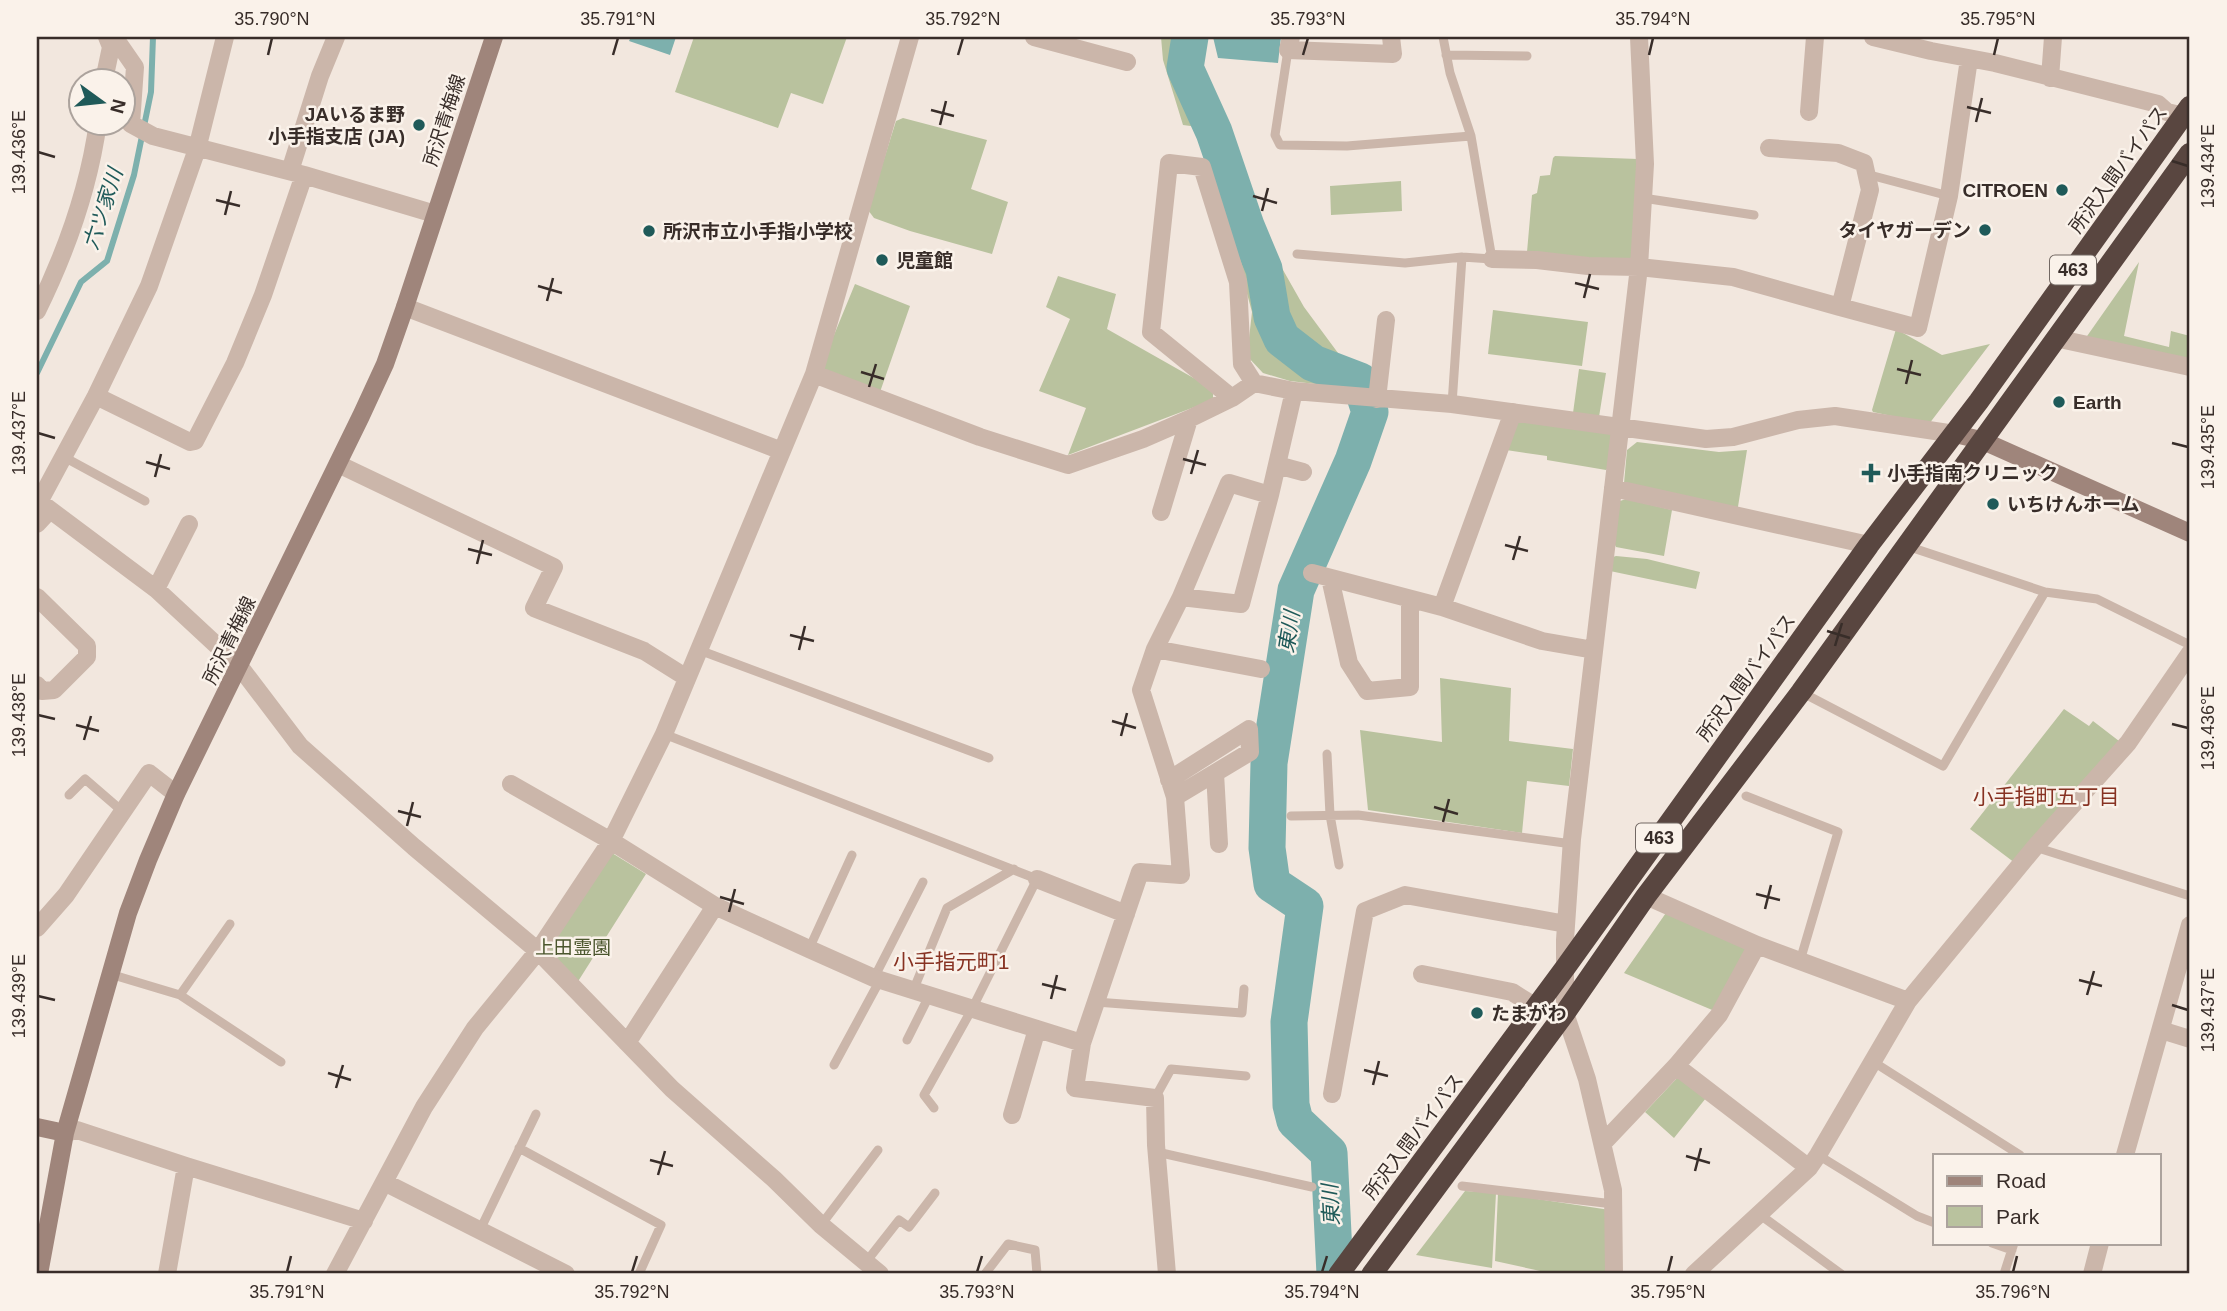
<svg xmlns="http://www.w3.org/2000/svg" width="2227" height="1311" viewBox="0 0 2227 1311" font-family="Arial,'Noto Sans JP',sans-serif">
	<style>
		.green { fill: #b9c29e }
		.water { fill: #7db0ad }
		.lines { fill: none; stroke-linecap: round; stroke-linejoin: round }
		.stream { stroke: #7db0ad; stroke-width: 6 }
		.river { stroke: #7db0ad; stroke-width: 37 }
		.lane { stroke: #cbb6aa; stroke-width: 9 }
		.street { stroke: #cbb6aa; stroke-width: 18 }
		.secondary { stroke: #9f857b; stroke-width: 18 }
		.highway { stroke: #594640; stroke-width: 21 }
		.ticks { fill: none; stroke: #382d29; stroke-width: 2.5 }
		.poi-dot { fill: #1f5a59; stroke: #faf2ea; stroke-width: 2.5 }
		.labels { text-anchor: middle; stroke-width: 5; stroke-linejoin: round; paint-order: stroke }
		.shield { fill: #faf2ea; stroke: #726863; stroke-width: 2 }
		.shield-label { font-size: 18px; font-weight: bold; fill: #382d29 }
		.poi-label { font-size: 19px; font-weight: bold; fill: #382d29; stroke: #faf2ea; text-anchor: start }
		.street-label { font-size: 19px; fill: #382d29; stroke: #faf2ea }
		.park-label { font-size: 19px; fill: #4b562d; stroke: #faf2ea }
		.water-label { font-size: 21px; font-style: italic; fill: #1f5a59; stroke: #faf2ea }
		.neighbourhood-label { font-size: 21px; fill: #873222; stroke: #faf2ea }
		.neatline { fill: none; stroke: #382d29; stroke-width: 2.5 }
		.ticks-label { font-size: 18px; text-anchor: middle; fill: #382d29 }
	</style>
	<rect width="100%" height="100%" fill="#f2e7de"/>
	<!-- green -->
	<path class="green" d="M694,37h153l-24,67 -32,-11 -13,35 -103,-36z
		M1161,37h25l12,39 31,56 41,115 34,60 34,46 -6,33 -42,-5 -27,-8 -16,-17 5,-44 -29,-107 -25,-78 -15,-2 -20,-65z
		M903,118l84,22 -16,49 37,13 -16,52 -82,-23 -36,-13 -6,-8 28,-89z
		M1555,156l83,3 -7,105 -104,-12 5,-57 5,-2 3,-17 10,-1 3,-17z
		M1401,181l1,30 -71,4 -1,-29z
		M2139,262l-15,74 45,11 2,-16 19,5v25l-105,-22z
		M1058,276l58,18 -9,35 106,60v11l-145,55 18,-47 -47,-17 31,-72 -24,-12z
		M855,284l55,22 -30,86 -60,-23z
		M1493,310l95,12 -6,44 -94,-12z
		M1896,329l46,26 48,-11 -61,80 -56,-12 -1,-2z
		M1579,369l27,4 -7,44 -26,-4z
		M1525,419l85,13 3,6 -3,28 -4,4 -59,-10v-4l-41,-6 9,-26z
		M1637,442l82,10 28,-2 -10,63 -113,-30 3,-33z
		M1626,499l46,11 -8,46 -48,-9 -2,-4 6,-42z
		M1616,556l31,3 53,13 -4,17 -86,-18 3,-14z
		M1440,678l71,10 -2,53 64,8 -4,37 -42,-5 -5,52 -154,-23 -8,-80 82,12z
		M2064,709l25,17 4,-5 26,20 -104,122 -45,-34z
		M612,853l34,21 -69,109 -29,-30 1,-9z
		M1668,910l82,36 -33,66 -93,-39z
		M1679,1076l27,22 -32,40 -29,-26z
		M1465,1191l31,2 -4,75 -76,-13z
		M1498,1193l112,17 2,64h-58l-59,-13z"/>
	<!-- water -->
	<path class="water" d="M631,37h45l-6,18 -41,-14z
		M1213,37h68l-3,26 -60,-5z"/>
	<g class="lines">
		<!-- stream -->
		<path class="stream" d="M37,373l44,-91 26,-21 27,-86 17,-83 2,-55"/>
		<!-- river -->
		<path class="river" d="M1190,37l-5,31 29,64 32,94 18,43 8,48 10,22 31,24 47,18 10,31 -17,49 -57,129 -27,173 -2,85 5,36 33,22 -16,116 2,83 4,16 34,32 6,121"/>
		<!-- lane -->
		<path class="lane" d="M1288,50l-13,85 5,10 67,1 124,-10
			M1446,55l81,1
			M1866,174l83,22
			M1643,198l111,17
			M1297,254l108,9 57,-6 30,2 -21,-123 -21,-63 -7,-36
			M1452,404l10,-147
			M64,457l81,44
			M1907,546l138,46 52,7 93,46
			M699,650l290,108
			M1801,692l142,74 102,-174
			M664,734l373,145 -65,130 -48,86 10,13
			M1327,754l3,61 9,50
			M69,795l16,-16 37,32
			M1746,796l92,36 -38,129
			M1291,816l67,-1 214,29
			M2035,847l155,49
			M809,949l43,-94
			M110,974l70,21 101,67
			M874,978l49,-96
			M913,991l34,-83 67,-39
			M180,995l50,-71
			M1096,1002l146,11 2,-24
			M907,1040l22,-44
			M1872,1061l148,94
			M834,1065l46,-85
			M1155,1098l16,-29 75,7
			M519,1148l142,77 -22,49
			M1157,1152l155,35
			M1818,1155l99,61 18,7
			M1462,1186l151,18
			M1759,1214l82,60
			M821,1225l57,-75
			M480,1230l56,-116
			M1992,1243l20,7
			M866,1262l33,-42 10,7 26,-34
			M985,1274l23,-30 27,6 2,24
			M2004,1274l10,-31"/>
		<!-- street -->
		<path class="street" d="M1034,37l93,25
			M1291,37l-3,13 105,4 -2,-17
			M1873,37l58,14 64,12 163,41 9,8 17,4
			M108,38l9,3 18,26 -4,57 22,12 151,39 131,39
			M2050,78l3,-41
			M104,80l7,-33 -4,-10
			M1809,112l6,-75
			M290,171l30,-95 16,-39
			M1492,259l45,1 51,6 51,1 94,10 107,30 30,-117 -6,-27 -26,-10 -69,-5
			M405,307l377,144
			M1840,307l78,21 31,-132 20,-137
			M37,311c29,-59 52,-123 61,-189
			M2055,338l135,29
			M814,374l166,63 88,28 75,-26 46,-20 43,-21 22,-15 40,8 158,13 254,35 27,-2 65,-17 37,-4 120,18
			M96,396l94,46 5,-1 40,-78 28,-68 41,-120
			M1232,398l-81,-66 18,-169 33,4 36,115 4,82 12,19
			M1377,399l9,-79
			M1513,412l-71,195 100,34 52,9
			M338,464l216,103 -20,41 110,43 43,27
			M1277,465l26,7
			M1613,488l256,57
			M37,500l119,89 84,78 60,79 114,101 124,104 134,138 102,90 47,46 59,49
			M39,502l57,-106 53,-110 48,-137 28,-112
			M1161,512l28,-93
			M37,524l13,-14
			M1312,573l130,34
			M1330,578l19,85 18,28 43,-4v-88
			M156,589l33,-65
			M37,597l50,49v11l-33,33 -12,1 -5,-6
			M1181,597l60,7 29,-109
			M1155,649l106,20
			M1215,773l4,71
			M1169,780l80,-51 1,23 -75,45
			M511,784l100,57 104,65 94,43 65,29 208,65 -7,45 80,10 1,47 11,129
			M1037,879l89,35
			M1646,896l111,49 151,56
			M37,928l29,-33 83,-122 27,21
			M1422,974l90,18 24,15
			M2161,1030l29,9
			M627,1043l88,-137
			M1082,1043l58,-171 41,3 -6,-78 -34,-107 14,-41 26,-52 48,-114 41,12 24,-104
			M1676,1066l133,102
			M1332,1094l33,-183 40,-16 161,29
			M1012,1115l25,-86
			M65,1133l12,-3 109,36 178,55
			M1603,1143l73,-77 43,-51 38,-70
			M2125,1155l65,-230
			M384,1182l182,92
			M167,1274l19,-108
			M335,1274l89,-167 51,-79 63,-77 73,-110 53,-107 150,-360 96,-337
			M1614,1274l-1,-84 -26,-111 -22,-66v-73l7,-101 67,-572 6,-103 -6,-127
			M1694,1274l115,-106 9,-13 90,-154 127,-154 93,-104 62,-90
			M2092,1274l8,-31"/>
		<!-- secondary -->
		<path class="secondary" d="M1955,434l26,6 209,93
			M37,1127l28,6
			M39,1274l26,-141 63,-220 20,-53 28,-66 185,-378 24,-52 20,-57 89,-270"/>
		<!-- highway -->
		<path class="highway" d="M1339,1274l226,-306 304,-423 110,-144 211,-295
			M1372,1274l193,-261 81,-117 155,-204 389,-539"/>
	</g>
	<!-- ticks -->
	<path class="ticks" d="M268,55l4,-17M613,55l5,-17M958,55l5,-17M1303,55l5,-17M1649,55l4,-17M1994,55l4,-17M1967,107l24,6M931,110l23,6M1976,122l6,-24M940,125l6,-24M38,152l17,5M2172,161l16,5M1253,196l24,7M216,200l24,6M1262,211l6,-23M225,215l6,-24M1575,283l24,6M538,286l24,7M1584,298l6,-24M547,301l6,-23M1897,369l24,6M861,372l23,7M1906,384l6,-24M869,387l7,-23M38,433l17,5M2172,443l16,4M1183,459l23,6M146,462l24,7M1191,474l7,-24M155,477l6,-23M1505,545l23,6M468,549l24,6M1513,560l7,-24M477,564l6,-24M1827,631l23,7M790,635l24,6M1835,646l7,-23M799,650l6,-24M38,715l17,4M1112,721l24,7M2172,724l16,4M76,725l23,6M1121,736l6,-23M84,740l7,-24M1434,807l24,7M398,811l23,6M1443,822l6,-23M407,826l6,-24M1756,894l24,6M720,897l24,7M1765,909l6,-24M729,912l6,-23M2079,980l23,6M1042,984l24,6M2087,995l7,-24M38,996l17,4M1051,999l6,-24M2172,1005l16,5M1364,1070l24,6M328,1073l23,7M1373,1085l6,-24M336,1088l7,-23M1686,1156l24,7M650,1160l23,6M1695,1171l6,-23M658,1175l7,-24M287,1272l4,-16M632,1272l5,-16M977,1272l5,-16M1322,1272l5,-16M1668,1272l4,-16M2013,1272l4,-16"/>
	<!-- markers -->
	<g class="poi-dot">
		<circle cx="419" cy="125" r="7"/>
		<circle cx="2062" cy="190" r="7"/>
		<circle cx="1985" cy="230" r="7"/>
		<circle cx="649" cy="231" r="7"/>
		<circle cx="882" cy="260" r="7"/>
		<circle cx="2059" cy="402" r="7"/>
		<path d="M1867.5 462.5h7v7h7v7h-7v7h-7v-7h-7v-7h7z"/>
		<circle cx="1993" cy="504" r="7"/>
		<circle cx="1477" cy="1013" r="7"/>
	</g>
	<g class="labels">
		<!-- shield labels -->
		<g class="shield">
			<rect x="2050" y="255.5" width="46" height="29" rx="5"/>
			<rect x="1636" y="823.5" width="46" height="29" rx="5"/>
		</g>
		<g class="shield-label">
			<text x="2073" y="276">463</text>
			<text x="1659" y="844">463</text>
		</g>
		<!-- poi labels -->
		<g class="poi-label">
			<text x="405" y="121" text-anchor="end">JAいるま野<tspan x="405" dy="22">小手指支店 (JA)</tspan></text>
			<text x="2048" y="197" text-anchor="end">CITROEN</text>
			<text x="1971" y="237" text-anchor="end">タイヤガーデン</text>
			<text x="663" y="238">所沢市立小手指小学校</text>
			<text x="896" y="267">児童館</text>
			<text x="2073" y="409">Earth</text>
			<text x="1887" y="480">小手指南クリニック</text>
			<text x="2007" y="511">いちけんホーム</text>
			<text x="1491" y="1020">たまがわ</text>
		</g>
		<!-- street labels -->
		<g class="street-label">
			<text transform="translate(444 120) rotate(-72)" y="7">所沢青梅線</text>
			<text transform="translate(2118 169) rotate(-54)" y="7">所沢入間バイパス</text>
			<text transform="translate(229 640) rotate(-64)" y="7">所沢青梅線</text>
			<text transform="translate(1746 677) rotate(-54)" y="7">所沢入間バイパス</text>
			<text transform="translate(1413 1136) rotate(-53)" y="7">所沢入間バイパス</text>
		</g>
		<!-- park labels -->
		<g class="park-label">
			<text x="573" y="954">上田霊園</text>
		</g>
		<!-- water labels -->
		<g class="water-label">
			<text transform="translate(103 209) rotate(-72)" y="7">六ツ家川</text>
			<text transform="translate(1289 632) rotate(-81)" y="7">東川</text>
			<text transform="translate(1331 1205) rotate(-93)" y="7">東川</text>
		</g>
		<!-- neighbourhood labels -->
		<g class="neighbourhood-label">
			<text x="2046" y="804">小手指町五丁目</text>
			<text x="951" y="969">小手指元町1</text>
		</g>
	</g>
	<!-- border -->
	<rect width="2227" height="1311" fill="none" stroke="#faf2ea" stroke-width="77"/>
	<!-- legend -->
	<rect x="1933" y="1154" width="228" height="91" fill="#faf2ea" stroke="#aca39d" stroke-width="2"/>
	<rect x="1947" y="1176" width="35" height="10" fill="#9f857b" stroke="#aca39d" stroke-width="2"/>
	<text x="1996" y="1188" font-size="21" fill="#382d29">Road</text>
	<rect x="1947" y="1206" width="35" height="21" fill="#b9c29e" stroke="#aca39d" stroke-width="2"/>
	<text x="1996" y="1224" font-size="21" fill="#382d29">Park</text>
	<!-- north arrow -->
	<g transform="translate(102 102) rotate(105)"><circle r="33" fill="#faf2ea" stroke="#aca39d" stroke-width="2"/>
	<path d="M0-5L12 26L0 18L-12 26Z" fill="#1f5a59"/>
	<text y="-10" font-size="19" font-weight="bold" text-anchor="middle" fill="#382d29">N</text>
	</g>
	<rect x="38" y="38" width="2150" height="1234" class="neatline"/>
	<g class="ticks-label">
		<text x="272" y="25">35.790°N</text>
		<text x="618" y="25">35.791°N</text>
		<text x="963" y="25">35.792°N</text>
		<text x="1308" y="25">35.793°N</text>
		<text x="1653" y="25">35.794°N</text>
		<text x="1998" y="25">35.795°N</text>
		<text transform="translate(19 152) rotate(-90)" y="6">139.436°E</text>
		<text transform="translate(2208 166) rotate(-90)" y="6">139.434°E</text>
		<text transform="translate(19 433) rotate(-90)" y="6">139.437°E</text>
		<text transform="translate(2208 447) rotate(-90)" y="6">139.435°E</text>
		<text transform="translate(19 715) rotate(-90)" y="6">139.438°E</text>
		<text transform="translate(2208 728) rotate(-90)" y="6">139.436°E</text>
		<text transform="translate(19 996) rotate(-90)" y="6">139.439°E</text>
		<text transform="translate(2208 1010) rotate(-90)" y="6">139.437°E</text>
		<text x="287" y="1298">35.791°N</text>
		<text x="632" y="1298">35.792°N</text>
		<text x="977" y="1298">35.793°N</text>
		<text x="1322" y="1298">35.794°N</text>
		<text x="1668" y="1298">35.795°N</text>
		<text x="2013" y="1298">35.796°N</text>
	</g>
</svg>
